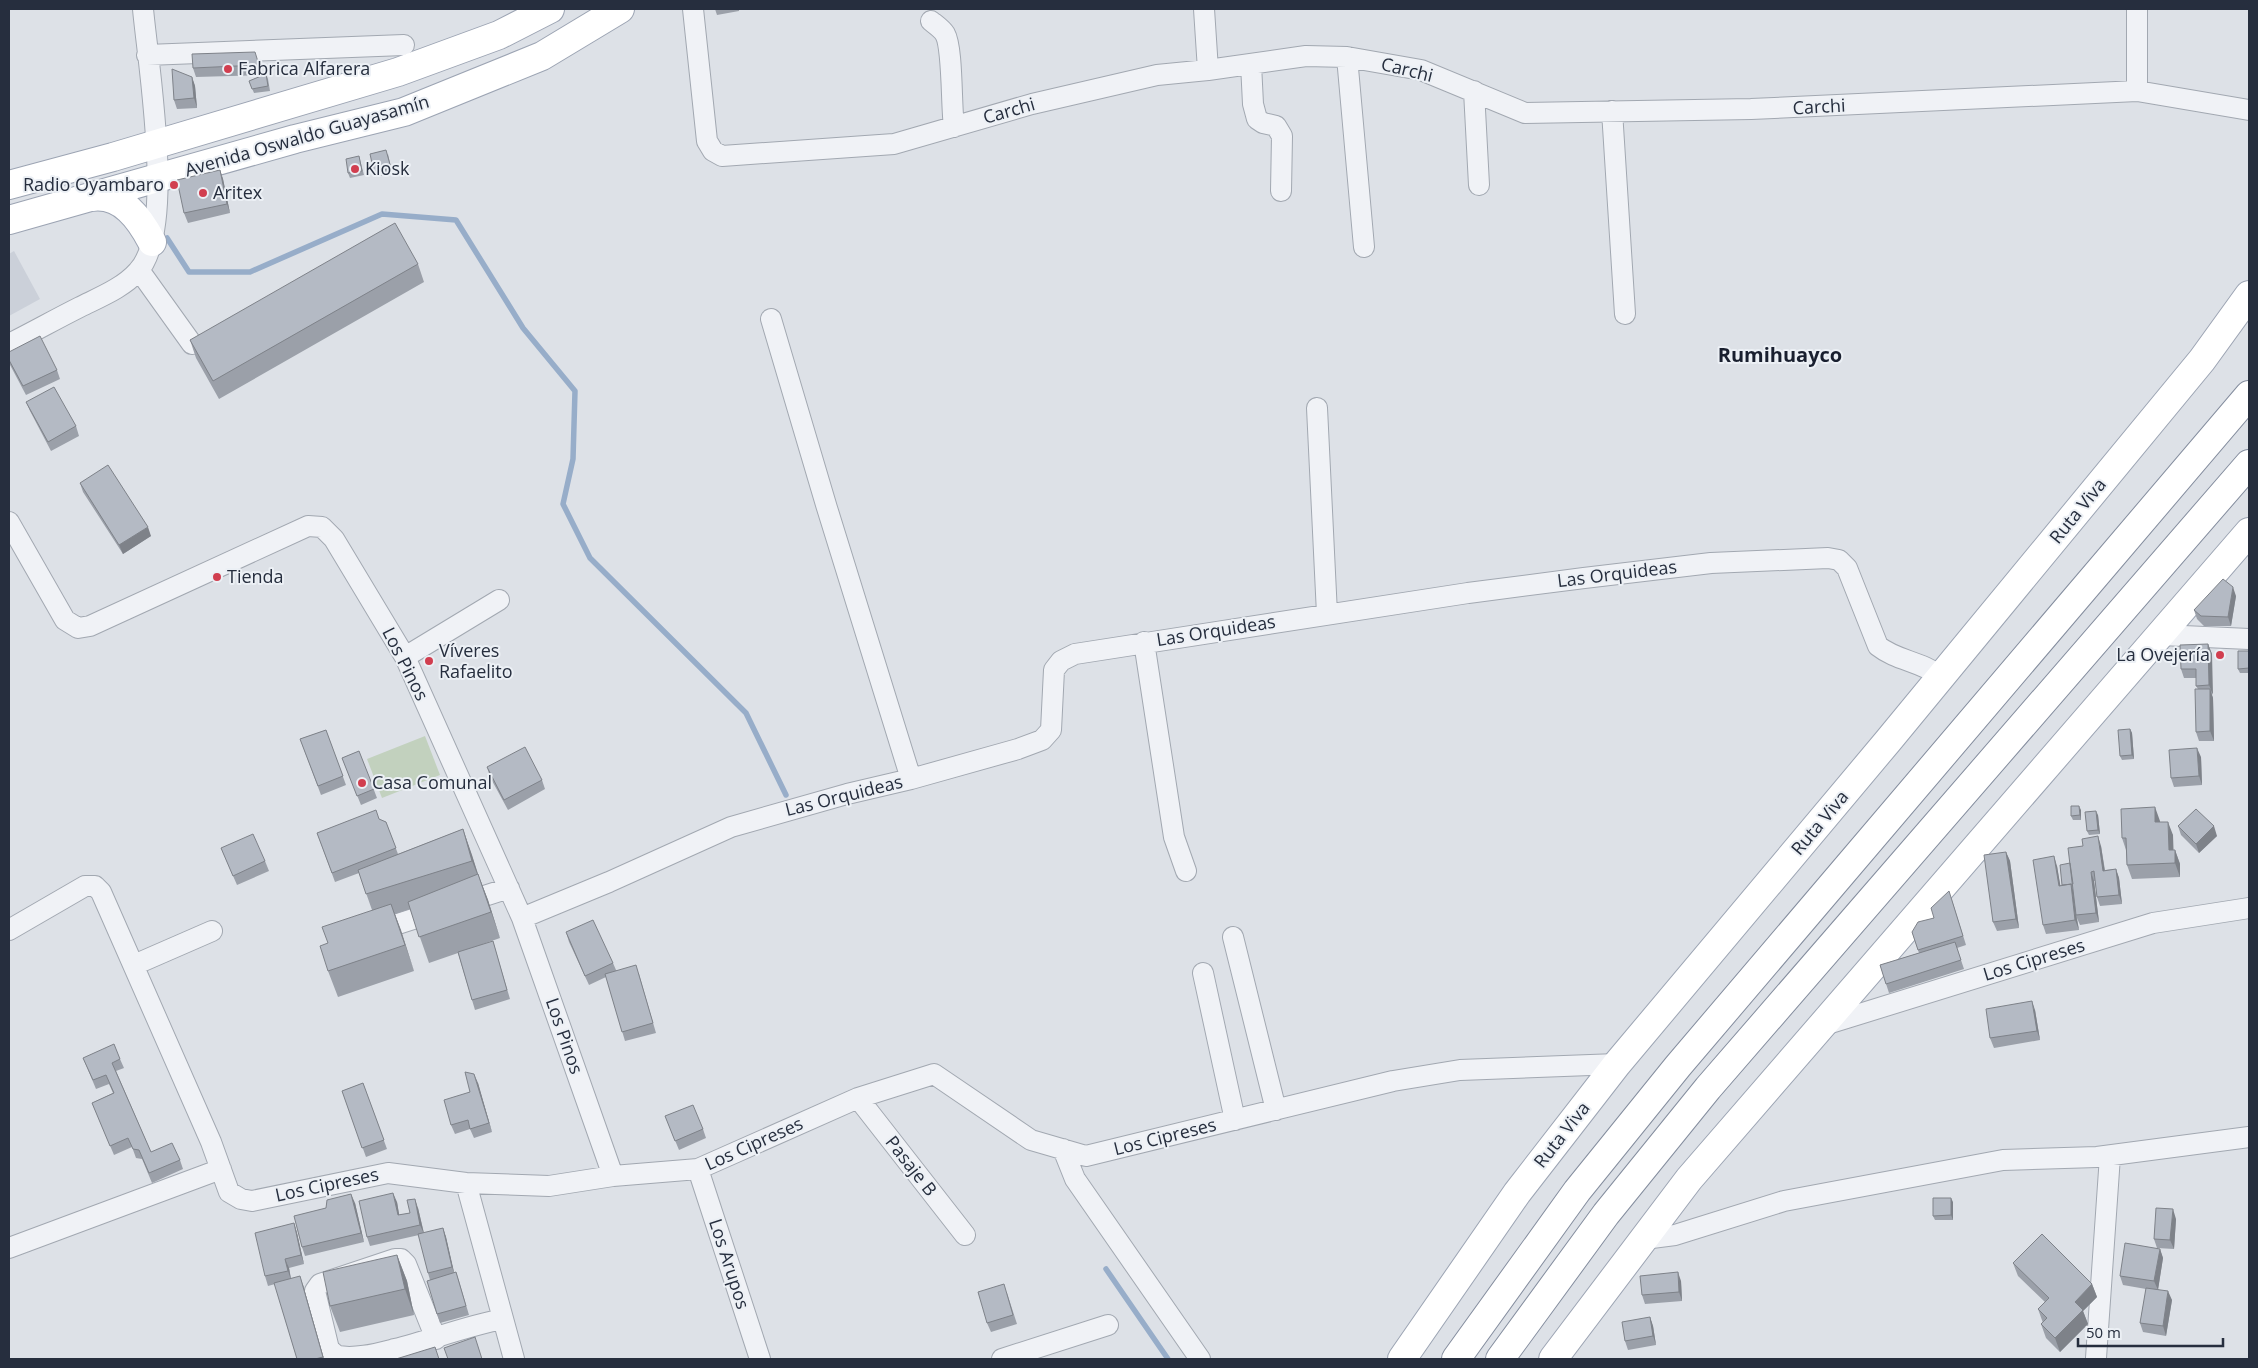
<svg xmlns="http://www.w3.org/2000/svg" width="2258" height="1368" viewBox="0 0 2258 1368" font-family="'Open Sans',sans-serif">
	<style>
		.built { fill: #cbd0d9 }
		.green { fill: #c2d1be }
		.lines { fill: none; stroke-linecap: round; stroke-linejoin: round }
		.stream { stroke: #97adc9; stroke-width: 5.5 }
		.minor-casing { stroke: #a2a8b1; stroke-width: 22 }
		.primary-casing { stroke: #9ca4b3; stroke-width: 30 }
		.trunk-casing { stroke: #848d9e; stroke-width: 30 }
		.minor { stroke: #f0f2f6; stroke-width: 20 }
		.primary { stroke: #fff; stroke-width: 28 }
		.trunk { stroke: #fff; stroke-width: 28 }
		.wall { fill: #9ba0a9 }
		.shaded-wall { fill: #7e8289 }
		.building { fill: #b4bac4; stroke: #7e8289 }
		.poi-dot { fill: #d13e4f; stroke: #ecf0f5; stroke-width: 2 }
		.labels { text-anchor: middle; stroke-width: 4; stroke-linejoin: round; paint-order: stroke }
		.poi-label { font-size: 18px; fill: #262e3e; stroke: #ecf0f5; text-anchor: start }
		.street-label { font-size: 18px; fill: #262e3e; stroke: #ecf0f5 }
		.quarter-label { font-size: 20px; font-weight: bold; fill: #191f2f; stroke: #ecf0f5 }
	</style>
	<rect width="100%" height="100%" fill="#dde1e7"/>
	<!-- built -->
	<path class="built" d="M14,251l26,48 -31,17v-62z"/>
	<!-- green -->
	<path class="green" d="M425,736l15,39 -58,23 -15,-39z"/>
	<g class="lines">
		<!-- stream -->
		<path class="stream" d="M167,238l22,34h61l132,-58 74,6 67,108 52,63 -2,68 -10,45 27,54 156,155 40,82
			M1106,1269l62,90"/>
		<defs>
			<path id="minor" d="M693,9l14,132 6,10 9,5 172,-12 138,-40 125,-29 51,-5 98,-14 41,1 74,13 104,43 226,-4 386,-18 112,19
				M1204,9l4,61
				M2137,9v82
				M931,21c5,4 11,8 14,13 8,14 6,73 9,93
				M147,55l257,-10
				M1347,57l17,190
				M1251,64l2,40 4,15 6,4 13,3 6,10 -1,55
				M1474,91l5,94
				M1612,111l13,203
				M139,270l53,74
				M771,319l56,189 84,271
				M9,344c24,-12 47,-25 71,-37 20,-10 43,-19 58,-36 38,-40 10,-207 5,-262
				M1317,408l10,206
				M9,522l56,98 13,8 12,-2 218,-100 14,1 12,12 71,118 117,261 91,258
				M2161,635l88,4
				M1144,642l30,195 12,34
				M405,657l94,-57
				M522,918l87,-36 122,-55 116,-33 64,-15 107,-30 24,-9 9,-10 3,-60 7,-9 14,-7 393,-61 116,-15 127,-15 117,-5 11,2 8,8 31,78c19,15 43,15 64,31
				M9,930l76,-44h10l6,6 110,250 18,50 12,7 11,2 136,-28 78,10 83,3 64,-10 85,-7 160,-71 76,-24 97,66 55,16 307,-75 67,-11 157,-6
				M373,932l136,-44
				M1233,937l43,173
				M134,965l78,-34
				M1203,973l32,147
				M1821,1026l332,-103 96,-15
				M858,1098l107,137
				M1063,1149l12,30 125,180
				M698,1169l62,190
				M466,1183l48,176
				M1644,1239l31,-4 109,-34 219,-41 94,-3 152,-20
				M9,1248l212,-79
				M436,1339l-30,-75 -5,-5h-6l-75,25 -5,7 14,58 8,7c20,3 38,-2 58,-7 36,-9 71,-23 108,-30
				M2096,1358l14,-202
				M1002,1359l106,-34"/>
			<path id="primary" d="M9,185l104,-28 285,-85 101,-37 51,-26
				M92,197c30,-4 48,22 60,45
				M9,220l286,-81 109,-27 138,-56 78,-47
				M1402,1359l115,-166 100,-129 271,-323 314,-381 47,-65
				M1553,1359l136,-180 560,-647"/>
			<path id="trunk" d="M1456,1359l121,-168 101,-125 571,-671
				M1500,1359l106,-145 102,-126 541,-624"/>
		</defs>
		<!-- minor casing -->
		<use href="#minor" class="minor-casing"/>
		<!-- primary casing -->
		<use href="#primary" class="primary-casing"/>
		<!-- trunk casing -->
		<use href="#trunk" class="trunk-casing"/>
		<!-- minor -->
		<use href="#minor" class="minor"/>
		<!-- primary -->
		<use href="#primary" class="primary"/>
		<!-- trunk -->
		<use href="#trunk" class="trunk"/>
	</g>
	<!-- wall -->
	<path class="wall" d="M715,9h24v2l-22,4z
		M259,61l4,14 -67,2 -3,-9z
		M266,74l2,5 2,12 -16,2 -5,-12z
		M192,77l3,9 2,22 -20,1 -3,-9z
		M388,154l4,19 -16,4 -2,-5z
		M359,156l5,19 -14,3 -2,-5z
		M220,170l3,9 7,34 -42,10 -4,-10z
		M418,264l6,18 -205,117 -23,-41 -6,-18z
		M9,352l48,18 3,9 -34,16 -17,-32z
		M26,402l50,24 3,10 -28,15 -21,-40z
		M80,483l71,53 -28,18 -40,-62z
		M2236,596l-5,30h-27l-7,-7 -3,-9z
		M2208,644l4,10v41l1,3 1,43h-15l-3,-9 2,-43 -2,-3v-8h-12l-3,-9z
		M2249,651v22h-9l-2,-4z
		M2130,729l2,4 2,26 -12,1 -2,-4z
		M326,730l20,55 -25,10 -21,-56z
		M359,751l18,47 -16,7 -19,-47z
		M2201,757l1,28 -28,2 -3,-9z
		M487,767l55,13 3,9 -37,21 -18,-33z
		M2081,810v10h-8l-2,-4z
		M2098,815l2,19 -11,1 -2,-4z
		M379,819l7,3 12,32 65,-25 15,45 10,26 12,38 -20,7 13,-4 17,58 -35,11 -17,-57 -29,10 -19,-54 -15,5 19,57 -76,26 -10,-26v-28l44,-33 -13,-37 -24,9 -18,-49z
		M2160,822l13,13v15h2l5,14v13l-48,2 -5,-14 -1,-15 -4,-12z
		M2178,826l39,10 -18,17 -18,-18z
		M2101,846l4,24 11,-1 3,9 3,26 -22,2 -3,-9 -2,-16h-1l5,41 -19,3 -3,-7 2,12 -33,4 -3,-9 14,-59 3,19h2l8,-22z
		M221,848l44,13 4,10 -32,14z
		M2006,852l4,9 9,67 -22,3 -4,-9z
		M1952,900l14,45 -9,3 7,21 -75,24 -9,-28 39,-12 -7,-21 22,-14z
		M566,932l47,31 3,7 23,4 17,59 -31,8 -19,-64 -17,8 -20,-43z
		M2035,1010l5,30 -46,8 -4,-10z
		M83,1058l37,1 4,9 -8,3 35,81 29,8 3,9 -31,14 -10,-24 -6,-1 -4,-11 -18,8 -22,-52 21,-10 -4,-9 -13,5z
		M363,1083l24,66 -21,8 -24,-66z
		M478,1083l14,49 -18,6 -4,-9 -15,5 -4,-9 19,-33z
		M665,1116l38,13 3,9 -27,12z
		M397,1202l2,13 11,-2 8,-5 6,25 19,-5 3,9 8,36 2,-1 3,9 10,34 -29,8 -3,-9 -7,-34 -2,-7 -9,-38 -49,11 -3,-9z
		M1953,1202v18h-18l-2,-4z
		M355,1203l9,39 -59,14 -3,-9z
		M2176,1219l-2,30 -17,-1 -3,-9z
		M294,1223l3,10 7,31 -15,4 2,10 12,7 21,74h-27l-22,-75 -7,2 -3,-10z
		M2160,1249l3,9 -5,31 14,11 -6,36 -23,-4 -3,-9 6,-34 -23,-4 -3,-9z
		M397,1255l10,26 7,34 -74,17 -10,-26z
		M2013,1263l79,21 5,13 -14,14 5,13 -28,28 -14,-14 -5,-14 2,-1 -5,-14 7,-7 -27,-26z
		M1681,1281l1,20 -37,3 -3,-9z
		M1007,1293l10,31 -26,8 -4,-9z
		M1650,1317l3,9 3,19 -28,5 -3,-9z"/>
	<!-- shaded-wall -->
	<path class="shaded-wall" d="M192,77l3,9 2,22 -3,-10z
		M220,170l3,9 7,34 -3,-9z
		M148,527l3,9 -28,18 -4,-9z
		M2233,587l3,9 -5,30 -3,-9z
		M2208,644l4,10 1,41 -4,-10z
		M2210,689l3,9 1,43 -4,-10z
		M2130,729l2,4 2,26 -2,-4z
		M2197,748l4,9 1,28 -3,-9z
		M2079,806l2,4v10l-1,-5z
		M2155,807l5,14v15l-5,-14z
		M2096,811l2,4 2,19 -2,-4z
		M2168,822l5,13 1,29 -5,-14z
		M2214,826l3,10 -18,17 -3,-9z
		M463,829l9,26 10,32 -10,-26z
		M2098,836l3,10 5,34 -3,-9z
		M2175,850l5,14v13l-5,-14z
		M2006,852l4,9 9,67 -3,-9z
		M2054,856l3,10 5,29 -3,-9z
		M2116,869l3,9 3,26 -3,-9z
		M2091,872l3,9 5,41 -3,-9z
		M478,874l10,26 12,38 -9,-26z
		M2071,884l3,9 2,22 3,15 -4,-10z
		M391,904l10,26 13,41 -9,-26z
		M2032,1001l3,9 5,30 -3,-9z
		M474,1074l4,9 14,49 -3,-9z
		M393,1193l4,9 4,23 -3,-10z
		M351,1194l4,9 9,39 -3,-9z
		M1951,1198l2,4v18l-2,-5z
		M415,1199l3,9 6,26 -4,-9z
		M2173,1209l3,10 -2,30 -4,-9z
		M294,1223l3,10 7,31 -3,-9z
		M443,1228l3,9 9,39 -3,-9z
		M2160,1249l3,9 -5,32 -4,-9z
		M397,1255l10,26 7,34 -9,-26z
		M285,1259l4,9 2,12 -3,-9z
		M1678,1272l3,9 1,20 -3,-9z
		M300,1276l3,9 21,74 -1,-2z
		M2092,1284l5,13 -14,14 5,13 -28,28 -5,-14 20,-36z
		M2168,1291l4,9 -6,36 -3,-10z
		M1650,1317l3,9 3,19 -3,-9z"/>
	<!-- building -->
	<path class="building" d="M255,52l4,13 -66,3 -1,-14z
		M172,69l20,8 2,21 -20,2z
		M266,74l2,12 -16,3 -3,-8z
		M386,150l5,18 -17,4 -4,-18z
		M359,156l3,15 -14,2 -2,-14z
		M220,170l7,34 -43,9 -7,-33z
		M395,223l23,41 -205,117 -23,-41z
		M40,336l17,34 -34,16 -14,-26v-8z
		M54,387l22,39 -28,16 -22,-40z
		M108,465l40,62 -29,18 -39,-62z
		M2223,579l10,8 -5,30 -27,-1 -7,-6z
		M2208,644l1,41 -13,1v-17h-15l-1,-24z
		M2238,651h11v17l-11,1z
		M2195,689h15v42l-14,1z
		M2130,729l2,26 -12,1 -2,-26z
		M326,730l17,46 -25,10 -18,-47z
		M525,747l17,33 -38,20 -17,-33z
		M2197,748l2,28 -28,2 -2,-28z
		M359,751l15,38 -17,7 -15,-38z
		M2071,806h8l1,9 -9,1z
		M2155,807v15h13l1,28h6v13l-48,2 -1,-27h-4l-1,-29z
		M2196,809l18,17 -18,18 -18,-18z
		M376,810l3,9 7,3 10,26 -64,25 -15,-40z
		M2096,811l2,19 -11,1 -2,-19z
		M463,829l9,32 -106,33 -8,-24z
		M253,834l12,27 -32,15 -12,-28z
		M2098,836l5,35 13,-2 3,26 -22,2 -3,-26 -3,1 5,41 -20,2 -8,-67 15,-2 -1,-7z
		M2006,852l10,67 -23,3 -9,-67z
		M2054,856l5,30 12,-2 4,36 -32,5 -10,-65z
		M2070,863l3,21 -11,1 -2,-20z
		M478,874l13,38 -72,25 -11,-35z
		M1949,891l14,45 -45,14 -6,-18 6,-10 16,-4 -3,-10z
		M391,904l14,41 -77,26 -8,-25 8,-3 -6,-16z
		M593,920l20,43 -28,13 -19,-44z
		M493,941l14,49 -35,10 -14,-48z
		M1955,942l6,18 -75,24 -6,-19z
		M636,965l17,58 -31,9 -17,-58z
		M2032,1001l5,30 -47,7 -4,-29z
		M114,1044l6,15 -8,4 39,89 21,-9 8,17 -31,13 -10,-23 -6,-1 -5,-11 -18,8 -18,-43 22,-10 -8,-18 -13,5 -10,-22z
		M465,1072l9,2 15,49 -19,6 -2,-9 -17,5 -7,-25 26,-8z
		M363,1083l21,57 -22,8 -20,-57z
		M693,1105l10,24 -28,12 -10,-25z
		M393,1193l5,22 12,-2 -3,-13 8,-1 5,26 -53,12 -8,-36z
		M351,1194l10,39 -59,14 -8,-31 32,-8 1,-8z
		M1933,1198h18v17l-18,1z
		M2156,1208l17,1 -3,31 -16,-1z
		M294,1223l7,32 -16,4 3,12 -23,5 -10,-43z
		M443,1228l9,39 -24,6 -10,-39z
		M2042,1234l50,50 -17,18 8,8 -28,28 -14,-14 6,-6 -9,-9 11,-11 -36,-35z
		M2125,1243l35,6 -6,32 -34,-5z
		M397,1255l8,34 -75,17 -7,-34z
		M456,1272l10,34 -29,8 -10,-33z
		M1678,1272l1,20 -37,3 -2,-19z
		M300,1276l23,81 -8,2h-18l-23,-76z
		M1004,1284l9,31 -26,8 -9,-31z
		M2146,1288l22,3 -5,35 -23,-3z
		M1650,1317l3,19 -28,5 -3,-19z
		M475,1337l7,22h-34l-4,-11z
		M435,1347l4,12h-43z"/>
	<!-- markers -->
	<g class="poi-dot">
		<circle cx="228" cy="69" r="5"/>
		<circle cx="355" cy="169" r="5"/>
		<circle cx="174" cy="185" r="5"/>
		<circle cx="203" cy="193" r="5"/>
		<circle cx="217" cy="577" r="5"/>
		<circle cx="2220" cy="655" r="5"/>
		<circle cx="429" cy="661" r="5"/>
		<circle cx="362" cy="783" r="5"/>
	</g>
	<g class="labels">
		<!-- poi labels -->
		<g class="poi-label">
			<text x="238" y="75">Fabrica Alfarera</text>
			<text x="365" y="175">Kiosk</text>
			<text x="164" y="191" text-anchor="end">Radio Oyambaro</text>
			<text x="213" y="199">Aritex</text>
			<text x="227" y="583">Tienda</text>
			<text x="439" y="657">Víveres<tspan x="439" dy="21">Rafaelito</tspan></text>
			<text x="2210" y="661" text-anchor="end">La Ovejería</text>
			<text x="372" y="789">Casa Comunal</text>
		</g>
		<!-- street labels -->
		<g class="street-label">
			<text transform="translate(1407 70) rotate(14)" y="6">Carchi</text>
			<text transform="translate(1819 107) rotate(-3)" y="6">Carchi</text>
			<text transform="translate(1009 111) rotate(-16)" y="6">Carchi</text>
			<text transform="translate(307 136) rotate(-16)" y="6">Avenida Oswaldo Guayasamín</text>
			<text transform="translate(2078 511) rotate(-51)" y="6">Ruta Viva</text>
			<text transform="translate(1617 574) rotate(-7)" y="6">Las Orquideas</text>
			<text transform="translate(1216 631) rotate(-9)" y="6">Las Orquideas</text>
			<text transform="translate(405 664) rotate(63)" y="6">Los Pinos</text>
			<text transform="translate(844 796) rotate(-14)" y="6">Las Orquideas</text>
			<text transform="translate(1820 823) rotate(-50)" y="6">Ruta Viva</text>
			<text transform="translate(2034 960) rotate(-17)" y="6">Los Cipreses</text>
			<text transform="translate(564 1036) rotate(71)" y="6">Los Pinos</text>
			<text transform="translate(1562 1135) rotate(-52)" y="6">Ruta Viva</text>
			<text transform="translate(1165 1137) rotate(-14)" y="6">Los Cipreses</text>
			<text transform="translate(754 1144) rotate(-24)" y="6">Los Cipreses</text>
			<text transform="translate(911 1166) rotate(52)" y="6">Pasaje B</text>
			<text transform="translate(327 1185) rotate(-12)" y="6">Los Cipreses</text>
			<text transform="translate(729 1264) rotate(72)" y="6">Los Arupos</text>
		</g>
		<!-- quarter labels -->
		<g class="quarter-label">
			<text x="1780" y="362">Rumihuayco</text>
		</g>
	</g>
	<!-- border -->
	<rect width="2258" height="1368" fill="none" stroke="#262e3e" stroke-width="20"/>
	<!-- scale -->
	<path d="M2078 1338v8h145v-8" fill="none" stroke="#262e3e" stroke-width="2.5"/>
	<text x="2086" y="1338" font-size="15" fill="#262e3e" stroke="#ecf0f5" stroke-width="4" paint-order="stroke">50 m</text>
</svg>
